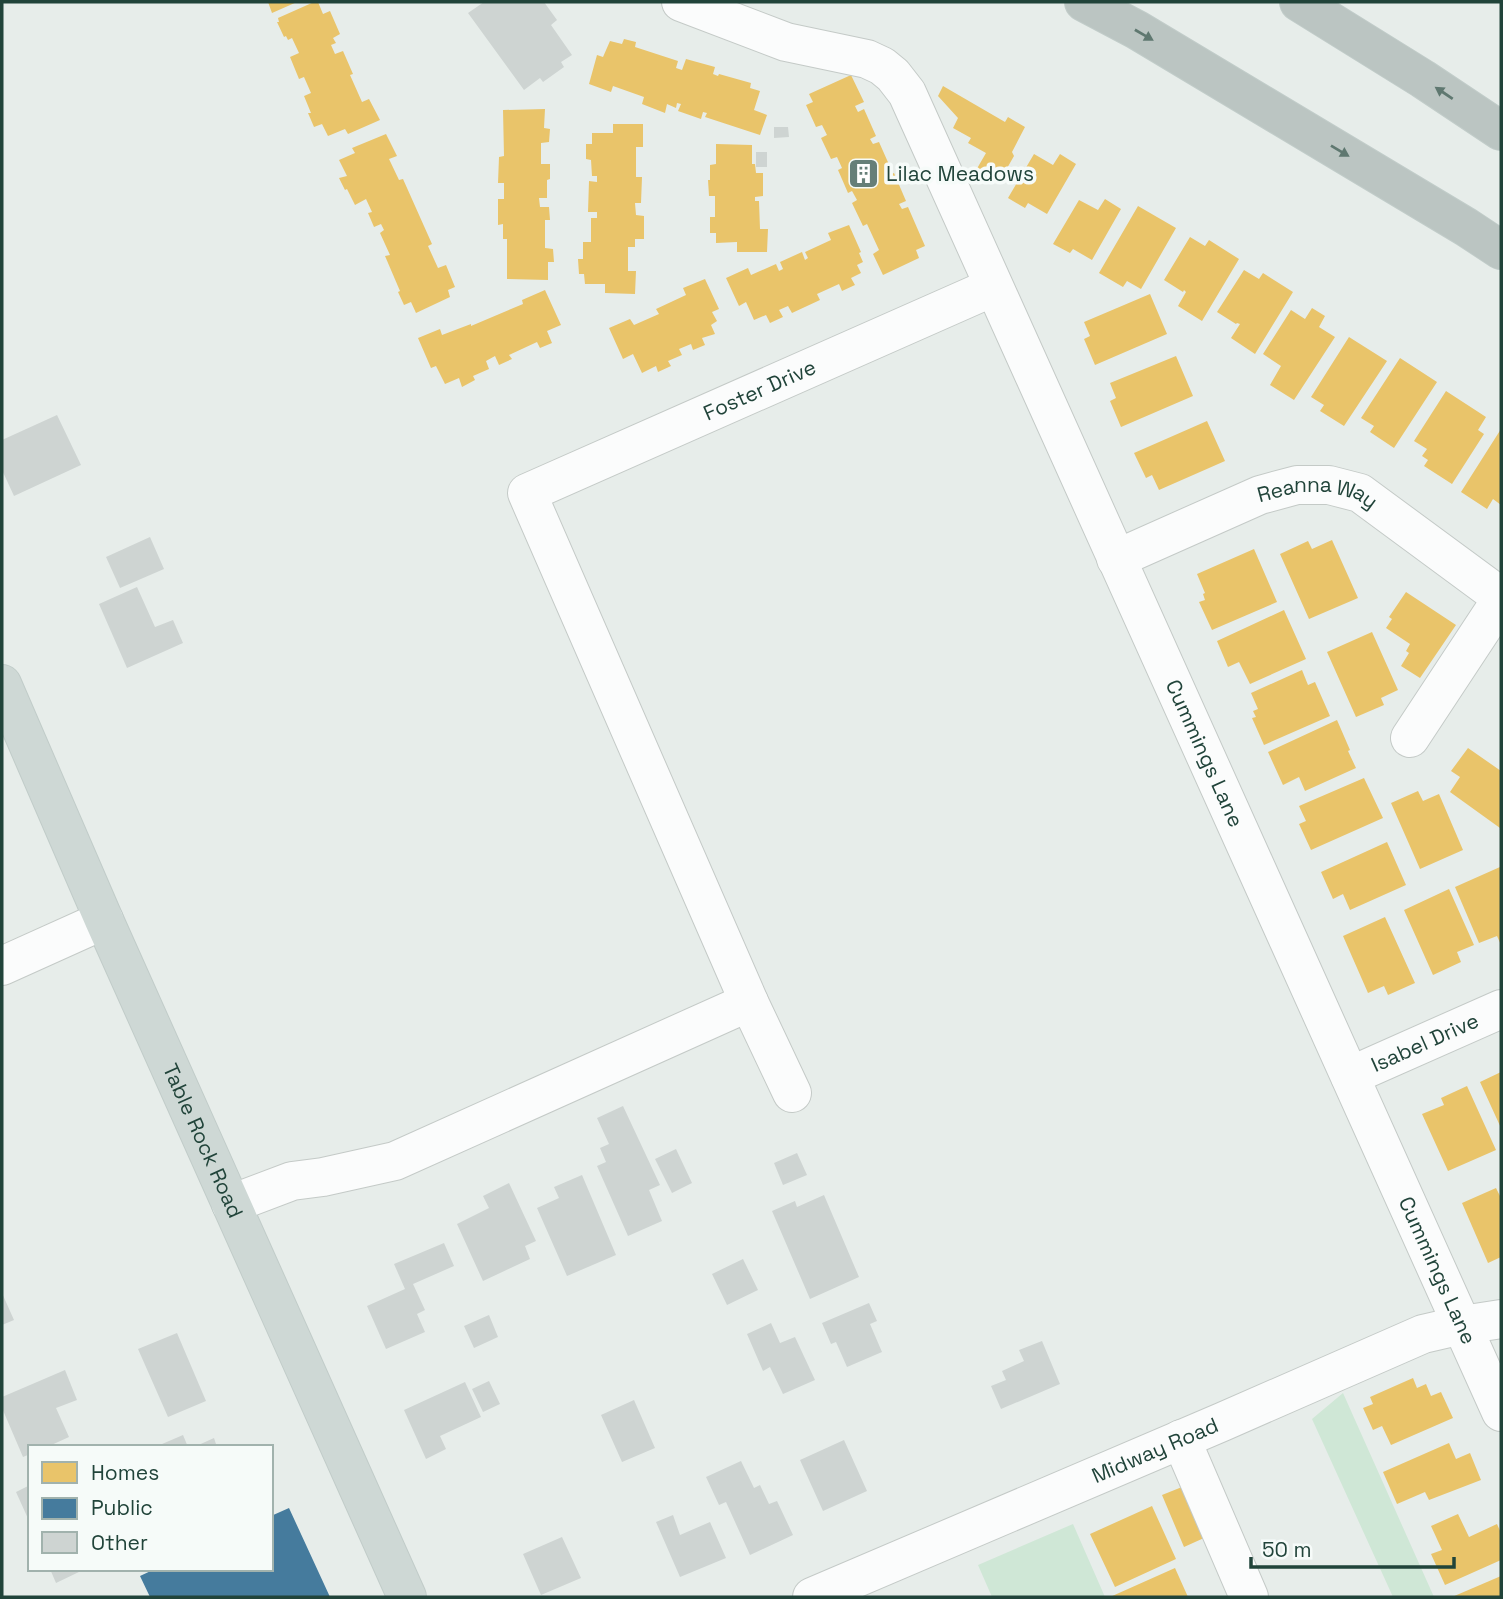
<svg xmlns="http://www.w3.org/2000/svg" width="1503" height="1599" viewBox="0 0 1503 1599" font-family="'Space Grotesk',sans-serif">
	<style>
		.green { fill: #cfe7d6 }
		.homes { fill: #e9c46a }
		.public { fill: #457b9d }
		.building { fill: #ced4d2 }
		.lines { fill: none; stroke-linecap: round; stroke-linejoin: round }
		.minor-casing { stroke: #c4cac7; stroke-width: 40 }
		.major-casing { stroke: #c1ccc9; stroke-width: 40 }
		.highway-casing { stroke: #c1ccc9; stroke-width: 40 }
		.minor { stroke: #fbfcfc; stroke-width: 38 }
		.major { stroke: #ced8d5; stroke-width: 38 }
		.highway { stroke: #bbc5c2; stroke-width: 38 }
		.oneway { fill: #5f7870 }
		.labels { text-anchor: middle; stroke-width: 7; stroke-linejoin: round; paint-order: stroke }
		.poi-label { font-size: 21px; fill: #21443a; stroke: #f6fbf9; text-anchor: start }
		.street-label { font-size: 21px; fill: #21443a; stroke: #f6fbf9 }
	</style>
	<rect width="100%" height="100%" fill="#e7edea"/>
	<!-- green -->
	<path class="green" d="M1343,1393l91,204h-41l-81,-178z
		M1073,1524l32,73h-113l-14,-32z"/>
	<!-- homes -->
	<path class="homes" d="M268,2h29l-25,11z
		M314,2h4l5,12 7,-3 10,23 -7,4 3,5 -5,2 4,9 8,-3 10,23 -3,1 12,27 7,-3 11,21 -32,14 -3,-5 -17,7 -6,-12 -8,3 -6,-14h3l-7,-17 7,-3 -7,-16 -5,2 -9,-22 9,-4 -7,-15 -4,2 -2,-4 -2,1 -7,-15h2l-1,-4z
		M624,39l12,3 -1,5 43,14 -2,7 6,2 4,-11 29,8 -2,7 5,2 1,-2 32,9 -1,5 10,3 -6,19 13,5 -7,20 -55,-18 2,-4 -4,-1 -2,7 -23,-8 3,-7 -4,-1 -1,5 -9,-4 -2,9 -23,-9 2,-7 -31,-11 -2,6 -22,-8 8,-29 6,2 7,-16 12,3z
		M851,75l13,27 -9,4 3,6 6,-3 12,27 -6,3 3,5 6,-2 12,27 -6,3 2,4 7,-3 12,28 -7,3 3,5 6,-2 17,39 -9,4 3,8 -36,17 -10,-21 6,-4 -12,-26 -4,2 -11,-23 5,-3 -5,-9 -4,2 -10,-23 4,-2 -5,-11 -6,2 -10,-21 6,-3 -5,-10 -6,2 -10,-22 7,-3 -4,-8z
		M943,86l62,36 3,-5 17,10 -13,25 2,4 -16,28 -23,-12 11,-19 -18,-10 3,-5 -18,-10 5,-10 -20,-22z
		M545,109l-1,19 6,1 -1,13 -8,1v21h9v15l-3,1v18h-8l1,9h9l1,13h-5v28l8,1 1,13h-6v18l-41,-1v-40h-4v-15l-5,1v-26h6v-16h-6l1,-26 5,-1 -1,-46z
		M613,124h30v23h-7v30h6l-1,26h-6l1,12 8,1v23h-9v8h-7v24h8l-1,23 -30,-1v-9h-20l-1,-10h-5l-1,-15h5v-17h8v-24h6v-6h-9l1,-31 8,1v-6h-5l-1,-16 -5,-1v-15h6v-11h21z
		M386,134l11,22 -8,3 10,21 4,-1 29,65 -4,2 10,22 8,-3 9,22 -7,3 2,7 -34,16 -5,-11 -7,3 -6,-13 2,-1 -15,-35 5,-1 -10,-22 4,-3 -3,-6 -7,3 -6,-14 4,-1 -6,-13 -11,6 -8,-16 -2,1 -6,-12 8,-2 -8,-16 16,-7 -3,-5z
		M716,144l36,1v19h3l1,9h7v23l-8,1v4h4l1,28h8l-1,23h-30v-10l-21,1v-10h-6v-16h5v-21h-6l-1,-16h2v-15l6,-1z
		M1034,154l19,11 7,-11 16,10 -29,50 -19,-11 -3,5 -17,-10z
		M1105,199l16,10 -29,51 -19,-11 -3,4 -17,-9 26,-44 19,10z
		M1138,206l38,22 -35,61 -14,-8 -4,6 -24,-14z
		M849,225l12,27 -2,1 4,9 -6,3 4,8 -10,5 4,7 -13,6 -3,-7 -22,10 3,6 -28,13 -4,-7 -9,4 4,7 -13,6 -4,-8 -12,5 -8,-18 -7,4 -13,-28 22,-10 3,7 25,-11 3,7 4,-2 -3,-7 22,-10 3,8 3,-2 -3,-6 26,-12 -3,-7z
		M1190,237l15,9 4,-6 30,19 -37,62 -24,-15 8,-14 -2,-2 -1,2 -19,-12z
		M1244,270l15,9 4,-6 30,19 -38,62 -24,-16 9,-14 -3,-1 -1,1 -19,-12z
		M705,279l14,30 -7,3 5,9 -6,4 4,9 -13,4 3,7 -12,5 -2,-6 -12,5 3,6 -14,6 3,5 -13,6 -2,-6 -14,7 -9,-19 -10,5 -14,-31 21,-9 4,6 25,-11 -3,-5 30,-14 -3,-7z
		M545,290l16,35 -14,6 5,12 -12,5 -3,-6 -28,13 3,4 -13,6 -4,-9 -9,5 3,8 -16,7 2,4 -13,7 -3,-9 -14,6 -9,-18 -5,2 -13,-30 22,-9 2,6 29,-11v2l52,-22 -1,-4z
		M1150,294l17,40 -72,31 -11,-26 6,-3 -6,-14z
		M1312,308l13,8 -6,11 16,10 -41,63 -24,-15 11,-19 -18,-12 28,-44 14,9z
		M1349,337l38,24 -43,65 -24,-15 4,-6 -13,-8z
		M1176,356l17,40 -72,31 -11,-26 6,-3 -6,-15z
		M1400,358l37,24 -43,66 -24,-16 4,-6 -13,-8z
		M1446,391l40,26 -8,13 6,4 -32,50 -28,-18 4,-6 -6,-4 5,-7 -13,-8z
		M1207,421l18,40 -66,29 -7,-15 -6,3 -12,-25z
		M1501,429v76l-8,-6 -6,10 -26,-17z
		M1332,540l26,58 -49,21 -29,-65 28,-13 4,8z
		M1254,549l23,53 -65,28 -13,-28 6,-2 -2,-6 2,-1 -8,-19z
		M1406,592l50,33 -36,53 -19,-12 8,-13 -3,-2 4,-7 -24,-16 6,-9 -3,-2z
		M1284,610l22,49 -56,25 -11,-22 -11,5 -11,-26z
		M1372,632l26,58 -17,8 3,7 -28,12 -29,-65z
		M1302,670l6,15 7,-3 15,34 -66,29 -12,-27 4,-1 -3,-6 5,-2 -7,-16z
		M1337,720l13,30 -2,1 8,17 -51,23 -6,-14 -16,8 -15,-33z
		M1468,748l33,23v54l-1,3 -50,-36 10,-15 -9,-6z
		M1364,778l19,40 -72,32 -12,-26 7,-3 -7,-15z
		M1418,791l5,10 16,-7 24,56 -43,19 -29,-66z
		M1387,842l19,43 -56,25 -7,-16 -10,5 -12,-27z
		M1500,867l1,78 -4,-9 -18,7 -24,-56z
		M1449,889l25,56 -17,7 4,10 -28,13 -29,-65z
		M1385,917l30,66 -27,12 -4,-9 -16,7 -25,-57z
		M1501,1072v56l-21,-46z
		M1467,1086l29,64 -48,21 -26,-57 22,-9 -3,-7z
		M1496,1188l5,10v59l-13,6 -26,-60z
		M1413,1378l4,10 9,-4 5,12 10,-4 12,26 -62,27 -9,-19 -9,4 -10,-22 10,-4 -3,-7z
		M1449,1443l7,16 14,-6 11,27 -52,20 -4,-8 -28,12 -14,-32z
		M1182,1487l22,51 -20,9 -22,-52z
		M1152,1506l24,53 -61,28 -25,-53z
		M1458,1514l11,23 28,-13 4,9v27l-56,25 -14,-31 11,-4 -11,-24z
		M1175,1568l13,29h-78z
		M1501,1576v21h-49z"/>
	<!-- public -->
	<path class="public" d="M289,1508l41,89h-180l-10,-21 15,-7h116v-53z"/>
	<!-- building -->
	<path class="building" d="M484,2h60l13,18 -6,5 21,30 -11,7 3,5 -21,15 -3,-4 -16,12 -56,-77z
		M774,127h14l1,10 -15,1z
		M756,152h11v15h-11z
		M57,415l24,50 -67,31 -12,-26v-30z
		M150,537l14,32 -44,19 -14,-31z
		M137,587l18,40 18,-7 10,23 -56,25 -28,-64z
		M623,1106l37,79 -11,5 13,31 -34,15 -31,-70 9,-4 -6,-14 9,-4 -12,-26z
		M676,1149l16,34 -20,10 -17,-34z
		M797,1153l10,22 -24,10 -9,-22z
		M582,1175l34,80 -49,21 -30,-68 22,-10 -5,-11z
		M509,1183l27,58 -11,5 5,13 -47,22 -26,-57 32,-16 -6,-12z
		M824,1195l35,82 -49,22 -38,-88 23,-10 2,6z
		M444,1243l10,23 -41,18 12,26 -8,4 8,18 -39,17 -19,-43 38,-17 -11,-25z
		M743,1259l15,31 -31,15 -15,-31z
		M2,1293l12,27 -12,5z
		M869,1303l8,18 -7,3 12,28 -35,15 -11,-25 -5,2 -9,-21z
		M489,1315l9,22 -24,11 -10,-22z
		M771,1323l9,20 15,-6 20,43 -32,14 -13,-27 -7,4 -16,-37z
		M177,1333l29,68 -38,16 -30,-68z
		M1042,1341l18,43 -59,25 -10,-23 15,-6 -4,-9 22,-10 -5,-11z
		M65,1370l12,30 -21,8 13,29 -22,10h-17v7l-7,3 -21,-49v-11z
		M489,1381l11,23 -17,8 -11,-23z
		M465,1382l16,35 -41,19 6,13 -20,10 -22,-49z
		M634,1400l21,48 -33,14 -21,-47z
		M183,1435l5,12h-33z
		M214,1438l3,9h-23z
		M844,1440l23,51 -44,20 -23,-51z
		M741,1461l13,27 6,-3 9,19 8,-3 16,34 -43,20 -24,-53 -7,3 -13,-28z
		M30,1485v38l-14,-31z
		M673,1515l7,20 30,-13 16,36 -46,19 -24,-55z
		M562,1537l19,41 -40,17 -18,-41z
		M50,1569h30l1,2 -25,12z"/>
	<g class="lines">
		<defs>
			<g id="minor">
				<path id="s1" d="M681,2l105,40 81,17 15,7 11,9 14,18 594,1319"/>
				<path id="s2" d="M1116,559l144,-64 37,-10h32l31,8 141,104"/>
				<path d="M1410,738l91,-138"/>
				<path d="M2,966l102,-46"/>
				<path d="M749,1002l43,91"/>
				<path id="s3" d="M1350,1076l151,-67"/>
				<path id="s4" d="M231,1204l61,-23 31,-4 72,-16 354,-159 -222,-509 466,-206"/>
				<path d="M1181,1439l68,158"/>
				<path id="s5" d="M812,1597l410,-175 201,-88 39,-9 39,-6"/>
			</g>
			<g id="major">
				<path id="s6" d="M2,684l102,236 303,677"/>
			</g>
			<path id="highway" d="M1084,2l53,28 329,197 35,23
				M1299,2l124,77 78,52"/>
		</defs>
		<!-- minor casing -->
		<use href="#minor" class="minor-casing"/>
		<!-- major casing -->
		<use href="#major" class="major-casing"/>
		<!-- highway casing -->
		<use href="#highway" class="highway-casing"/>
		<!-- minor -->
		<use href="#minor" class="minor"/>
		<!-- major -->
		<use href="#major" class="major"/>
		<!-- highway -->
		<use href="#highway" class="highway"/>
	</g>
	<!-- one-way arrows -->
	<defs><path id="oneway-solid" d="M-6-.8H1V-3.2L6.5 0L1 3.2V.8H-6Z" transform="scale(1.75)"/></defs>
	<g class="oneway">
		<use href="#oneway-solid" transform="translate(1144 35) rotate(30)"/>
		<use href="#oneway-solid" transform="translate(1444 93) rotate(-146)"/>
		<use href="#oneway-solid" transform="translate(1340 151) rotate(31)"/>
	</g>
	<!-- icons -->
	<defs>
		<symbol id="building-square" viewBox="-11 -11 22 22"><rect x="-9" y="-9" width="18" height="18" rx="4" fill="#667f78" stroke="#f6fbf9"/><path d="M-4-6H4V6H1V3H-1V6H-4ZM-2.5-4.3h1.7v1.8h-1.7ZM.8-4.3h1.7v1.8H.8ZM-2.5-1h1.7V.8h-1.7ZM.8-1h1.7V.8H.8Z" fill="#fff"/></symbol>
	</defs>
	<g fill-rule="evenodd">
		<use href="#building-square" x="846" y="156" width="35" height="35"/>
	</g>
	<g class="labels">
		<!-- poi labels -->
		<g class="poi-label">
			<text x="886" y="181">Lilac Meadows</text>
		</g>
		<!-- street labels -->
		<g class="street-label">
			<text dy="7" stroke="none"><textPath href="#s4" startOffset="1368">Foster Drive</textPath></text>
			<text dy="7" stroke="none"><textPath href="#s2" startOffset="217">Reanna Way</textPath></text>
			<text dy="7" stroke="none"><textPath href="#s1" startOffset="973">Cummings Lane</textPath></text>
			<text dy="7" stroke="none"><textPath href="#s3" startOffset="82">Isabel Drive</textPath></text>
			<text dy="7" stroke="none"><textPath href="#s6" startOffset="499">Table Rock Road</textPath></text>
			<text dy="7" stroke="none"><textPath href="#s1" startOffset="1540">Cummings Lane</textPath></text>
			<text dy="7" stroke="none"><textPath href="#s5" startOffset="373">Midway Road</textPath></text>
		</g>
	</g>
	<!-- border -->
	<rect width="1503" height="1599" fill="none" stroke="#21443a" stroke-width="7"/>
	<!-- legend -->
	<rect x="28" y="1445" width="245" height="126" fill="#f6fbf9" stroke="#a1b2ad" stroke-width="2"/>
	<rect x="42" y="1462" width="35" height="21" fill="#e9c46a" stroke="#a1b2ad" stroke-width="2"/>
	<text x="91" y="1480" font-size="21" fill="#21443a">Homes</text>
	<rect x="42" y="1498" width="35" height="21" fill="#457b9d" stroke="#a1b2ad" stroke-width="2"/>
	<text x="91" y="1515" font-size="21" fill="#21443a">Public</text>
	<rect x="42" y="1532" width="35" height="21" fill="#ced4d2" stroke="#a1b2ad" stroke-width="2"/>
	<text x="91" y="1550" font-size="21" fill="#21443a">Other</text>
	<!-- scale -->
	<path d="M1251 1557v10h203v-10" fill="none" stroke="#21443a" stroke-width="3.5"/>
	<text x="1262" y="1557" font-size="21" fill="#21443a" stroke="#f6fbf9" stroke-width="5" paint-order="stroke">50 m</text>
</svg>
